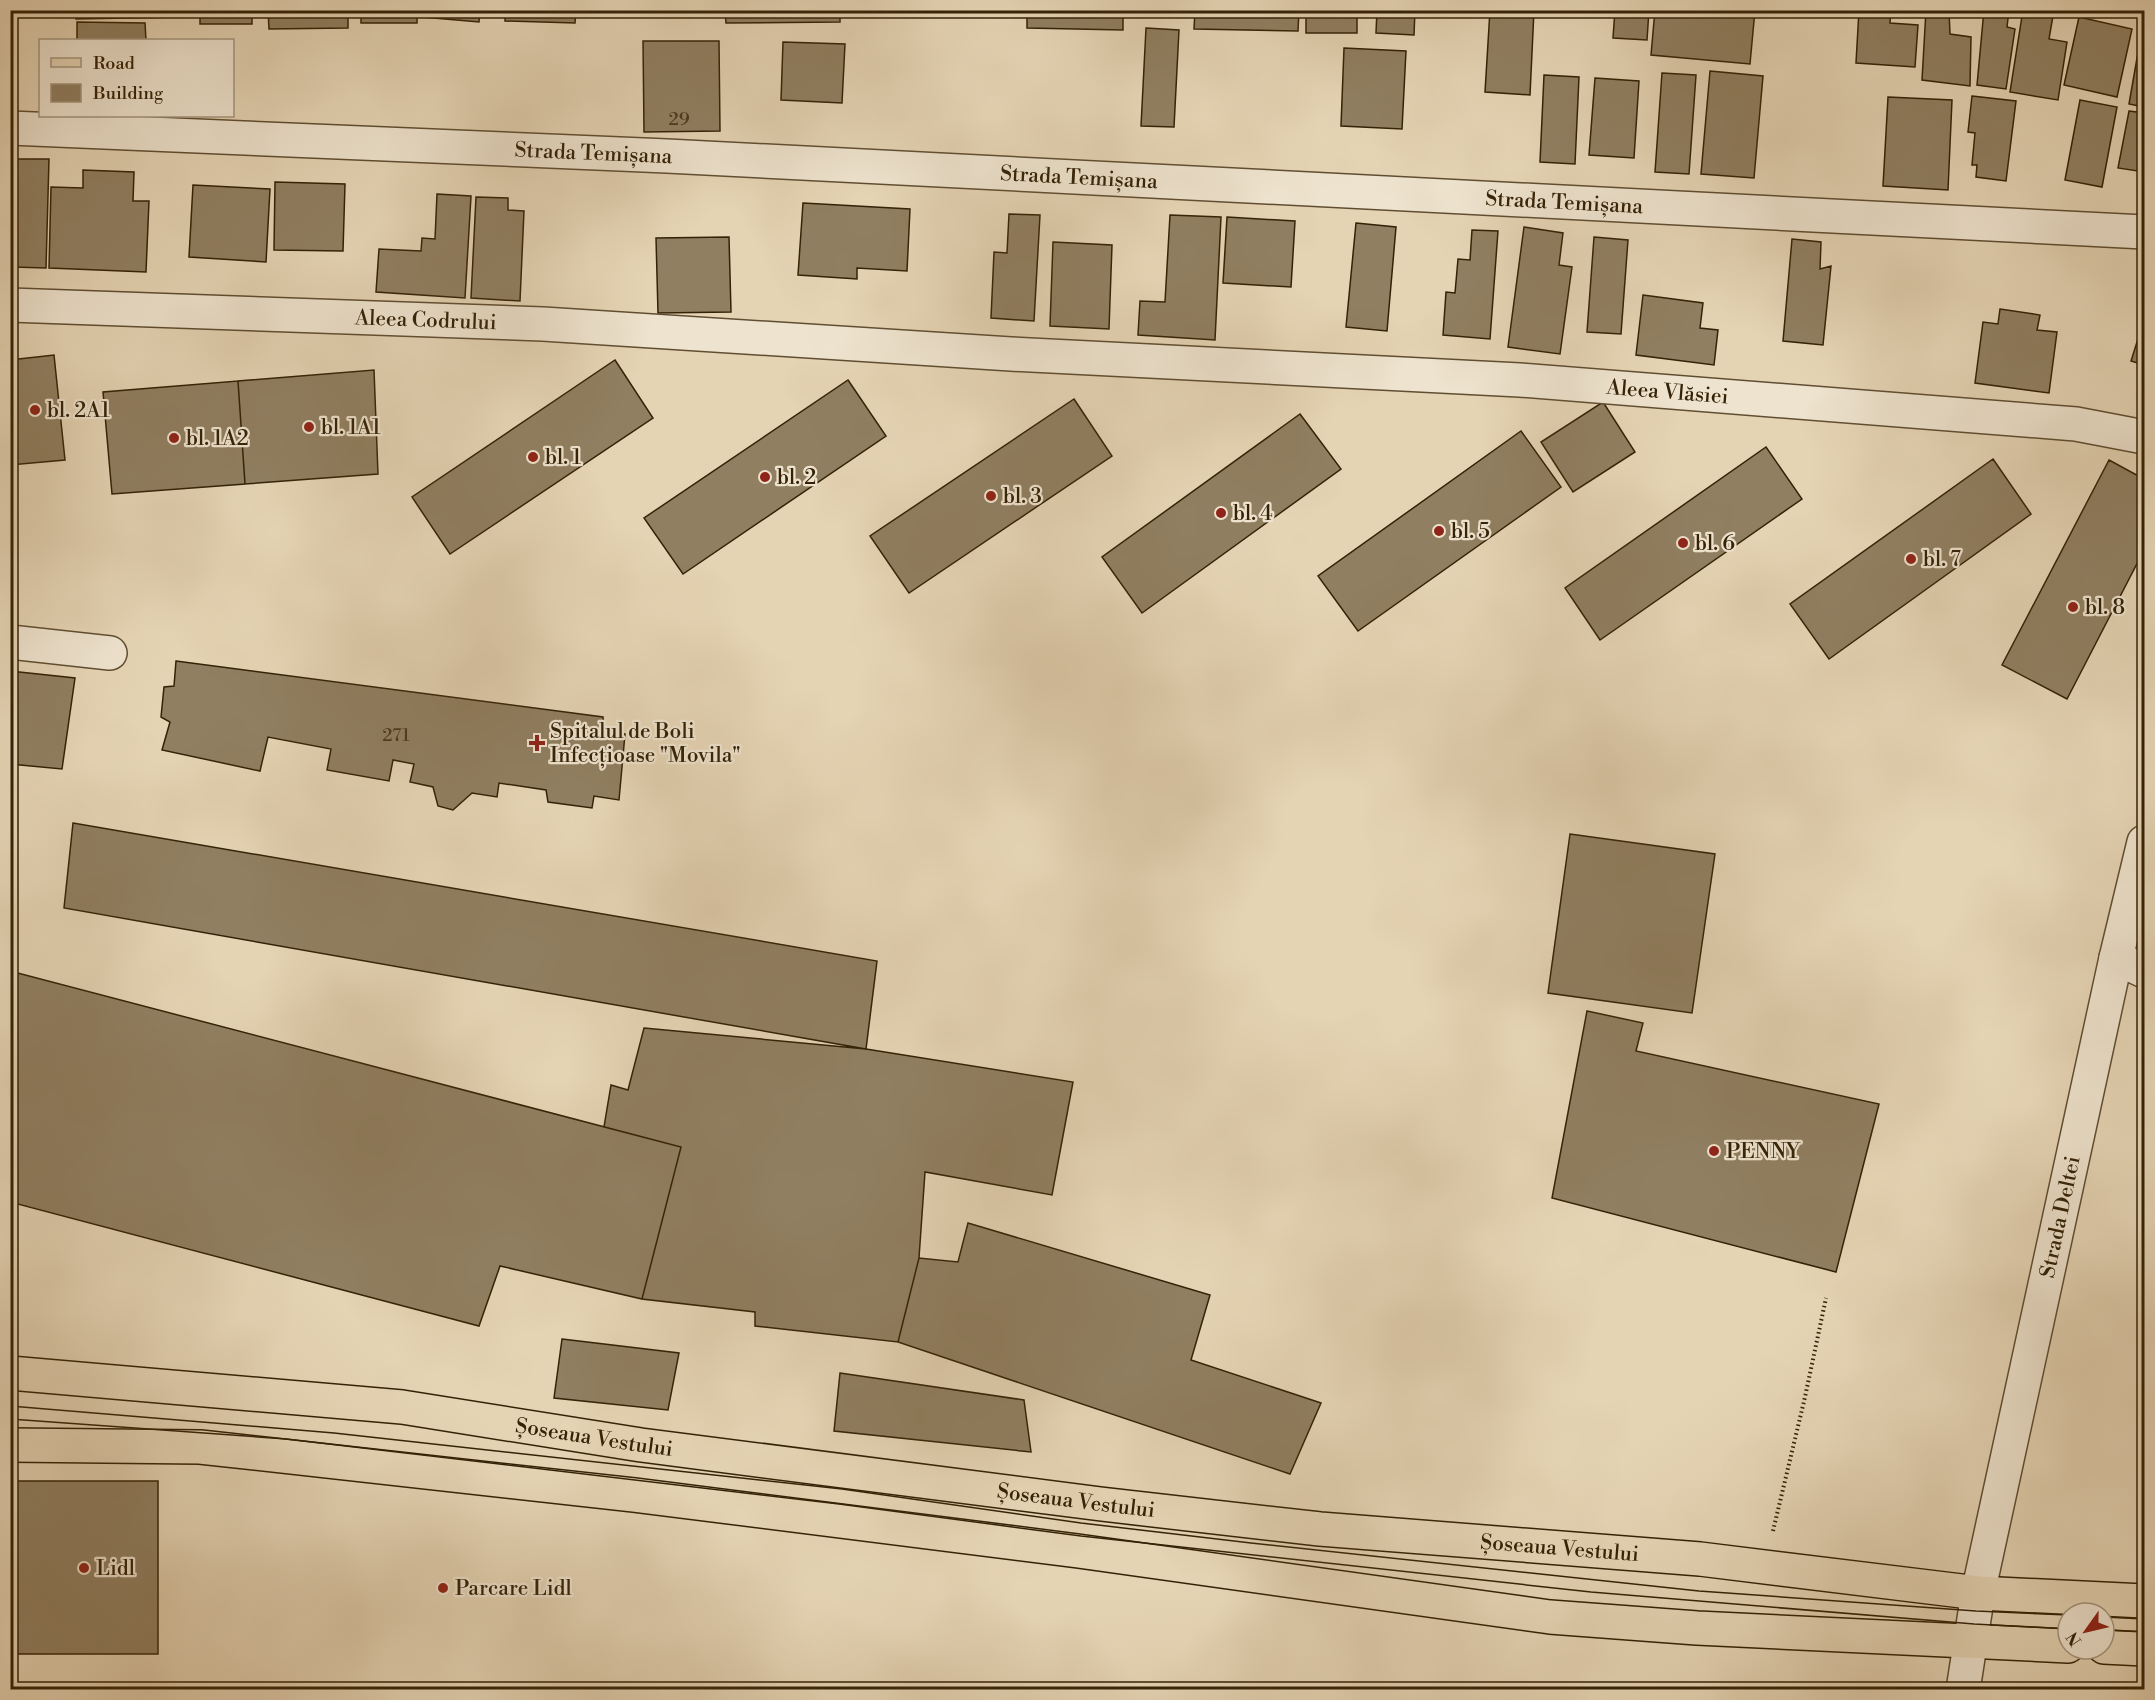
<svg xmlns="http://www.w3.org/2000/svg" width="2155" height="1700" viewBox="0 0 2155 1700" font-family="'Libre Bodoni',serif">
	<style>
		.building { fill: #907f61; stroke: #342207; stroke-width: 1.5 }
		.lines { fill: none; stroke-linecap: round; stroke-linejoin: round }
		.minor-casing { stroke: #604e32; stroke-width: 36 }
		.major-casing { stroke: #342207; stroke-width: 36 }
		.path { stroke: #342207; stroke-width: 4; stroke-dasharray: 1.5 3; stroke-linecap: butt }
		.minor { stroke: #eee3ce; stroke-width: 33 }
		.major { stroke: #e5d4b4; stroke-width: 33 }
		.tram { stroke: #342207; stroke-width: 1.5 }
		.poi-dot { fill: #8f2418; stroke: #eee3ce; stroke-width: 2 }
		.labels { text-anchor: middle; stroke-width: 4.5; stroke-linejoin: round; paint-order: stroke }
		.number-label { font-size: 18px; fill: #4b391e }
		.street-label { font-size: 21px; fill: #342207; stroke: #eee3ce }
		.poi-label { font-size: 21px; fill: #342207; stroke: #eee3ce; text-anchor: start }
	</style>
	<rect width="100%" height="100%" fill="#e5d4b4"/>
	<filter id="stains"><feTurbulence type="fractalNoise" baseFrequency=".00333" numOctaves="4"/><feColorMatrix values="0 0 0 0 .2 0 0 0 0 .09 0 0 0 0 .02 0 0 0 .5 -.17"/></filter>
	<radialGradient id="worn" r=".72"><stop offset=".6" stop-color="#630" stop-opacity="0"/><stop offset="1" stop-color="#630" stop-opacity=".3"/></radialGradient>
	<!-- building -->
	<path class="building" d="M76,10h106v7l-106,2z
		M200,10h52v14h-52z
		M268,10h80v18l-79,1z
		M361,10h56v13h-56z
		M422,10h58l-1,12 -57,-5z
		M505,10h71l-1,13 -70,-2z
		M725,10h115v12l-114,1z
		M1027,10h96v20l-96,-2z
		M1195,10h104l-1,21 -104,-2z
		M1306,10h51v23h-51z
		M1377,10h38l-1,25 -38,-2z
		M1490,10h44l-4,85 -45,-3z
		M1615,10h34l-2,30 -34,-2z
		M1655,10h100l-5,54 -99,-9z
		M1859,10h32l-1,13 28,2 -3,42 -59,-4z
		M1926,10h23l1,24 21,3 -1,49 -48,-6z
		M1984,10h25l-2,17 8,2 -9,60 -29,-4z
		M2023,10h31l-5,29 18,3 -9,58 -48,-8z
		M2079,17l53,12 -15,68 -53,-12z
		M2144,18v89l-15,-3z
		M77,22l68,1 1,17h-69z
		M1146,28l33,2 -5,97 -33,-1z
		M643,41h76l1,90 -76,1z
		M783,42l62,2 -3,59 -61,-3z
		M1344,48l62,3 -4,78 -61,-3z
		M1710,71l53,5 -9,102 -53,-4z
		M1662,73l34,2 -7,99 -34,-2z
		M1544,75l35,2 -4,87 -35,-2z
		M1595,78l44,3 -5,77 -45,-3z
		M1972,96l44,5 -10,80 -30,-4 1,-12h-5l3,-32 -7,-1z
		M1888,97l64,3 -4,90 -65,-4z
		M2080,100l37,7 -15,80 -37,-7z
		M2129,111l15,2v59l-26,-4z
		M16,159h33l-3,109 -33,-1z
		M83,170l51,2 -1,29h16l-3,71 -97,-4 2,-81 32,1z
		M275,182l70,2 -2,67 -69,-1z
		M193,185l77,4 -4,73 -77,-5z
		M437,194l34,2 -6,102 -89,-6 3,-43 42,2 1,-13 13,1z
		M476,197l32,1v12l16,1 -4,90 -49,-3z
		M803,203l107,6 -3,62 -50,-3v11l-59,-4z
		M1009,214l31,1 -6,106 -43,-3 3,-66 13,1z
		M1170,215l51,2 -6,123 -77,-5 2,-34 25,1z
		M1227,217l68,4 -4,66 -68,-4z
		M1356,223l40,4 -9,104 -41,-4z
		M1524,227l39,6 -4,32 13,2 -12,87 -52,-7z
		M1472,230l26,1 -8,108 -47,-4 3,-43 9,1 3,-34 12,1z
		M729,237l2,75 -73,1 -2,-75z
		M1594,237l34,3 -7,94 -34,-2z
		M1792,239l29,3 -1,27 11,-3 -8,79 -40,-4z
		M1053,242l59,3 -3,84 -59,-3z
		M1643,295l60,8 -3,25 18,2 -4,35 -78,-10z
		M2000,309l40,6 -3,15 20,2 -8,61 -74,-10 8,-61 15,2z
		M2144,320v45l-13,-4z
		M54,355l11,105 -55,5v-105z
		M615,360l38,58 -203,136 -38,-57z
		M374,370l4,104 -133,10 -7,-103z
		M848,380l38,56 -203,138 -39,-56z
		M238,381l7,103 -133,10 -9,-102z
		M1074,399l38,57 -203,137 -39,-57z
		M1603,402l32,50 -62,40 -32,-50z
		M1300,414l41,55 -199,144 -40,-56z
		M1521,431l40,56 -203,144 -40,-55z
		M1766,447l36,52 -202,141 -35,-52z
		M1993,459l38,55 -202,145 -39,-55z
		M2109,460l35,19v71l-77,149 -65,-34z
		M176,661l427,56 1,12 21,5 -6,66 -25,-4 -2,12 -44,-6 -2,-12 -47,-7 -2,14 -25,-4 -19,17 -15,-4 -5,-19 -23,-5 4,-18 -21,-4 -4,21 -62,-11 4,-21 -63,-12 -8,34 -98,-21 8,-28 -9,-5 3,-30 10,-1z
		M10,671l65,7 -13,91 -52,-5z
		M73,823l804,138 -11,88 -802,-141z
		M1570,834l145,20 -23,159 -144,-20z
		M10,971l671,176 -39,152 -142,-33 -21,60 -469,-124z
		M1587,1011l56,12 -7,28 243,53 -43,168 -284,-74z
		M644,1028l222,21 207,33 -21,113 -127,-23 -6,86 -21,84 -143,-16v-14l-113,-13 39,-152 -77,-20 7,-42 17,5z
		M968,1223l242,72 -19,65 130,43 -31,71 -392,-132 21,-84 39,4z
		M562,1339l117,14 -11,57 -114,-12z
		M840,1373l184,27 7,52 -197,-21z
		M10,1481h148v173h-148z"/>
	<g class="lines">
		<defs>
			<g id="minor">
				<path id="s1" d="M10,128l657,28 1477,76"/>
				<path id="s2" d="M10,305l533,19 468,30 509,26 556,44 68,13"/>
				<path d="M10,642l100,11"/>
				<path d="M2116,958l28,13"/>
				<path id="s3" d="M1963,1690l15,-97 138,-635 28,-116"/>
			</g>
			<g id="major">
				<path id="s4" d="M10,1373l392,34 239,38 460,59 219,25 380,30 278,34 166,8"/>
				<path d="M10,1445l190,2 434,48 444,56 472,66 147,11 371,18"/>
				<path d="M2104,1647l40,2"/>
			</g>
		</defs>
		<!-- minor casing -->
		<use href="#minor" class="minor-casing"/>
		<!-- major casing -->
		<use href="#major" class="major-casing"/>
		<!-- path -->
		<path class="path" d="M1773,1531l32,-134 21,-99"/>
		<!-- minor -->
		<use href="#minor" class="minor"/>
		<!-- major -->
		<use href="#major" class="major"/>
		<!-- tram -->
		<path class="tram" d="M10,1406l324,27 508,56 239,34 170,20 448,48 277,20 92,4
			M10,1419l276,20 553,65 242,32 510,56 383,32 94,5
			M2104,1617l40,2
			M2104,1630l40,2"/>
	</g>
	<!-- markers -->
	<g class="poi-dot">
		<circle cx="35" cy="410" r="6"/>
		<circle cx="309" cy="427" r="6"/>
		<circle cx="174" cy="438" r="6"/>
		<circle cx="533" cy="457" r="6"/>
		<circle cx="765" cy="477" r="6"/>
		<circle cx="991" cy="496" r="6"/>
		<circle cx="1221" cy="513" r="6"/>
		<circle cx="1439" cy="531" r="6"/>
		<circle cx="1683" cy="543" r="6"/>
		<circle cx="1911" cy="559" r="6"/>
		<circle cx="2073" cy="607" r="6"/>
		<path d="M534 734h6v6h6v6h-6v6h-6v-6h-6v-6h6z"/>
		<circle cx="1714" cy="1151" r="6"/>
		<circle cx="84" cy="1568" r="6"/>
		<circle cx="443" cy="1588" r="6"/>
	</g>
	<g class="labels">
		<!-- number labels -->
		<g class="number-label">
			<text x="679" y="125">29</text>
			<text x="396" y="741">271</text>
		</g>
		<!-- street labels -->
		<g class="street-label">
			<text dy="7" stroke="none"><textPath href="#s1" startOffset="584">Strada Temișana</textPath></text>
			<text dy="7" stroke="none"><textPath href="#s1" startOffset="1070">Strada Temișana</textPath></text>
			<text dy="7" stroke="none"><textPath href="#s1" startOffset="1556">Strada Temișana</textPath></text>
			<text dy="7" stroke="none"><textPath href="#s2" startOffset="416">Aleea Codrului</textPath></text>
			<text dy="7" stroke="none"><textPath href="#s2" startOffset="1660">Aleea Vlăsiei</textPath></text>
			<text dy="7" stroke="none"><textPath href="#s3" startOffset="483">Strada Deltei</textPath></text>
			<text dy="7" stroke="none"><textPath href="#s4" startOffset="588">Șoseaua Vestului</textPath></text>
			<text dy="7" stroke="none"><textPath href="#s4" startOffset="1074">Șoseaua Vestului</textPath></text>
			<text dy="7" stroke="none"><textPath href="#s4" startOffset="1560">Șoseaua Vestului</textPath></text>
		</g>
		<!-- poi labels -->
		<g class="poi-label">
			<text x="47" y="417">bl. 2A1</text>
			<text x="321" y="434">bl. 1A1</text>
			<text x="186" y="445">bl. 1A2</text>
			<text x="545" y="464">bl. 1</text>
			<text x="777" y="484">bl. 2</text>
			<text x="1003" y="503">bl. 3</text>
			<text x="1233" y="520">bl. 4</text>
			<text x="1451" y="538">bl. 5</text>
			<text x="1695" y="550">bl. 6</text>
			<text x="1923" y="566">bl. 7</text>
			<text x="2085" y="614">bl. 8</text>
			<text x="550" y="738">Spitalul de Boli<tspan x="550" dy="24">Infecțioase "Movila"</tspan></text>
			<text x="1726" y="1158">PENNY</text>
			<text x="96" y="1575">Lidl</text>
			<text x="455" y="1595">Parcare Lidl</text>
		</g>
	</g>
	<!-- margin -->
	<rect width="2155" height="1700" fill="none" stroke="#e5d4b4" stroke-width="36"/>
	<rect x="12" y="12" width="2131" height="1676" fill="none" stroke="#342207" stroke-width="3"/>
	<rect x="18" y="18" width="2119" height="1664" fill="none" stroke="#342207" stroke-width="1.5"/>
	<!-- legend -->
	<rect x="39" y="39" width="195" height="78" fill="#eee3ce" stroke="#a4967e" stroke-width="1.5"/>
	<rect x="51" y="58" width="30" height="9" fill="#e5d4b4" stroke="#a4967e" stroke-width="1.5"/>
	<text x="93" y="69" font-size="18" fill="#342207">Road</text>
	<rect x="51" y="84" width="30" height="18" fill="#907f61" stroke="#a4967e" stroke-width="1.5"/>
	<text x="93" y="99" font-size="18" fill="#342207">Building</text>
	<!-- north arrow -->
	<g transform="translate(2086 1631) rotate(236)"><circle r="28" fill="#eee3ce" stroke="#a4967e" stroke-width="1.5"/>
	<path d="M0-4.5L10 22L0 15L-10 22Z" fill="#8f2418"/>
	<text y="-9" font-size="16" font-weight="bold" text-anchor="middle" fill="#342207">N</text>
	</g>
	<rect width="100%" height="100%" filter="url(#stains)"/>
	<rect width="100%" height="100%" fill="url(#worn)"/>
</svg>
